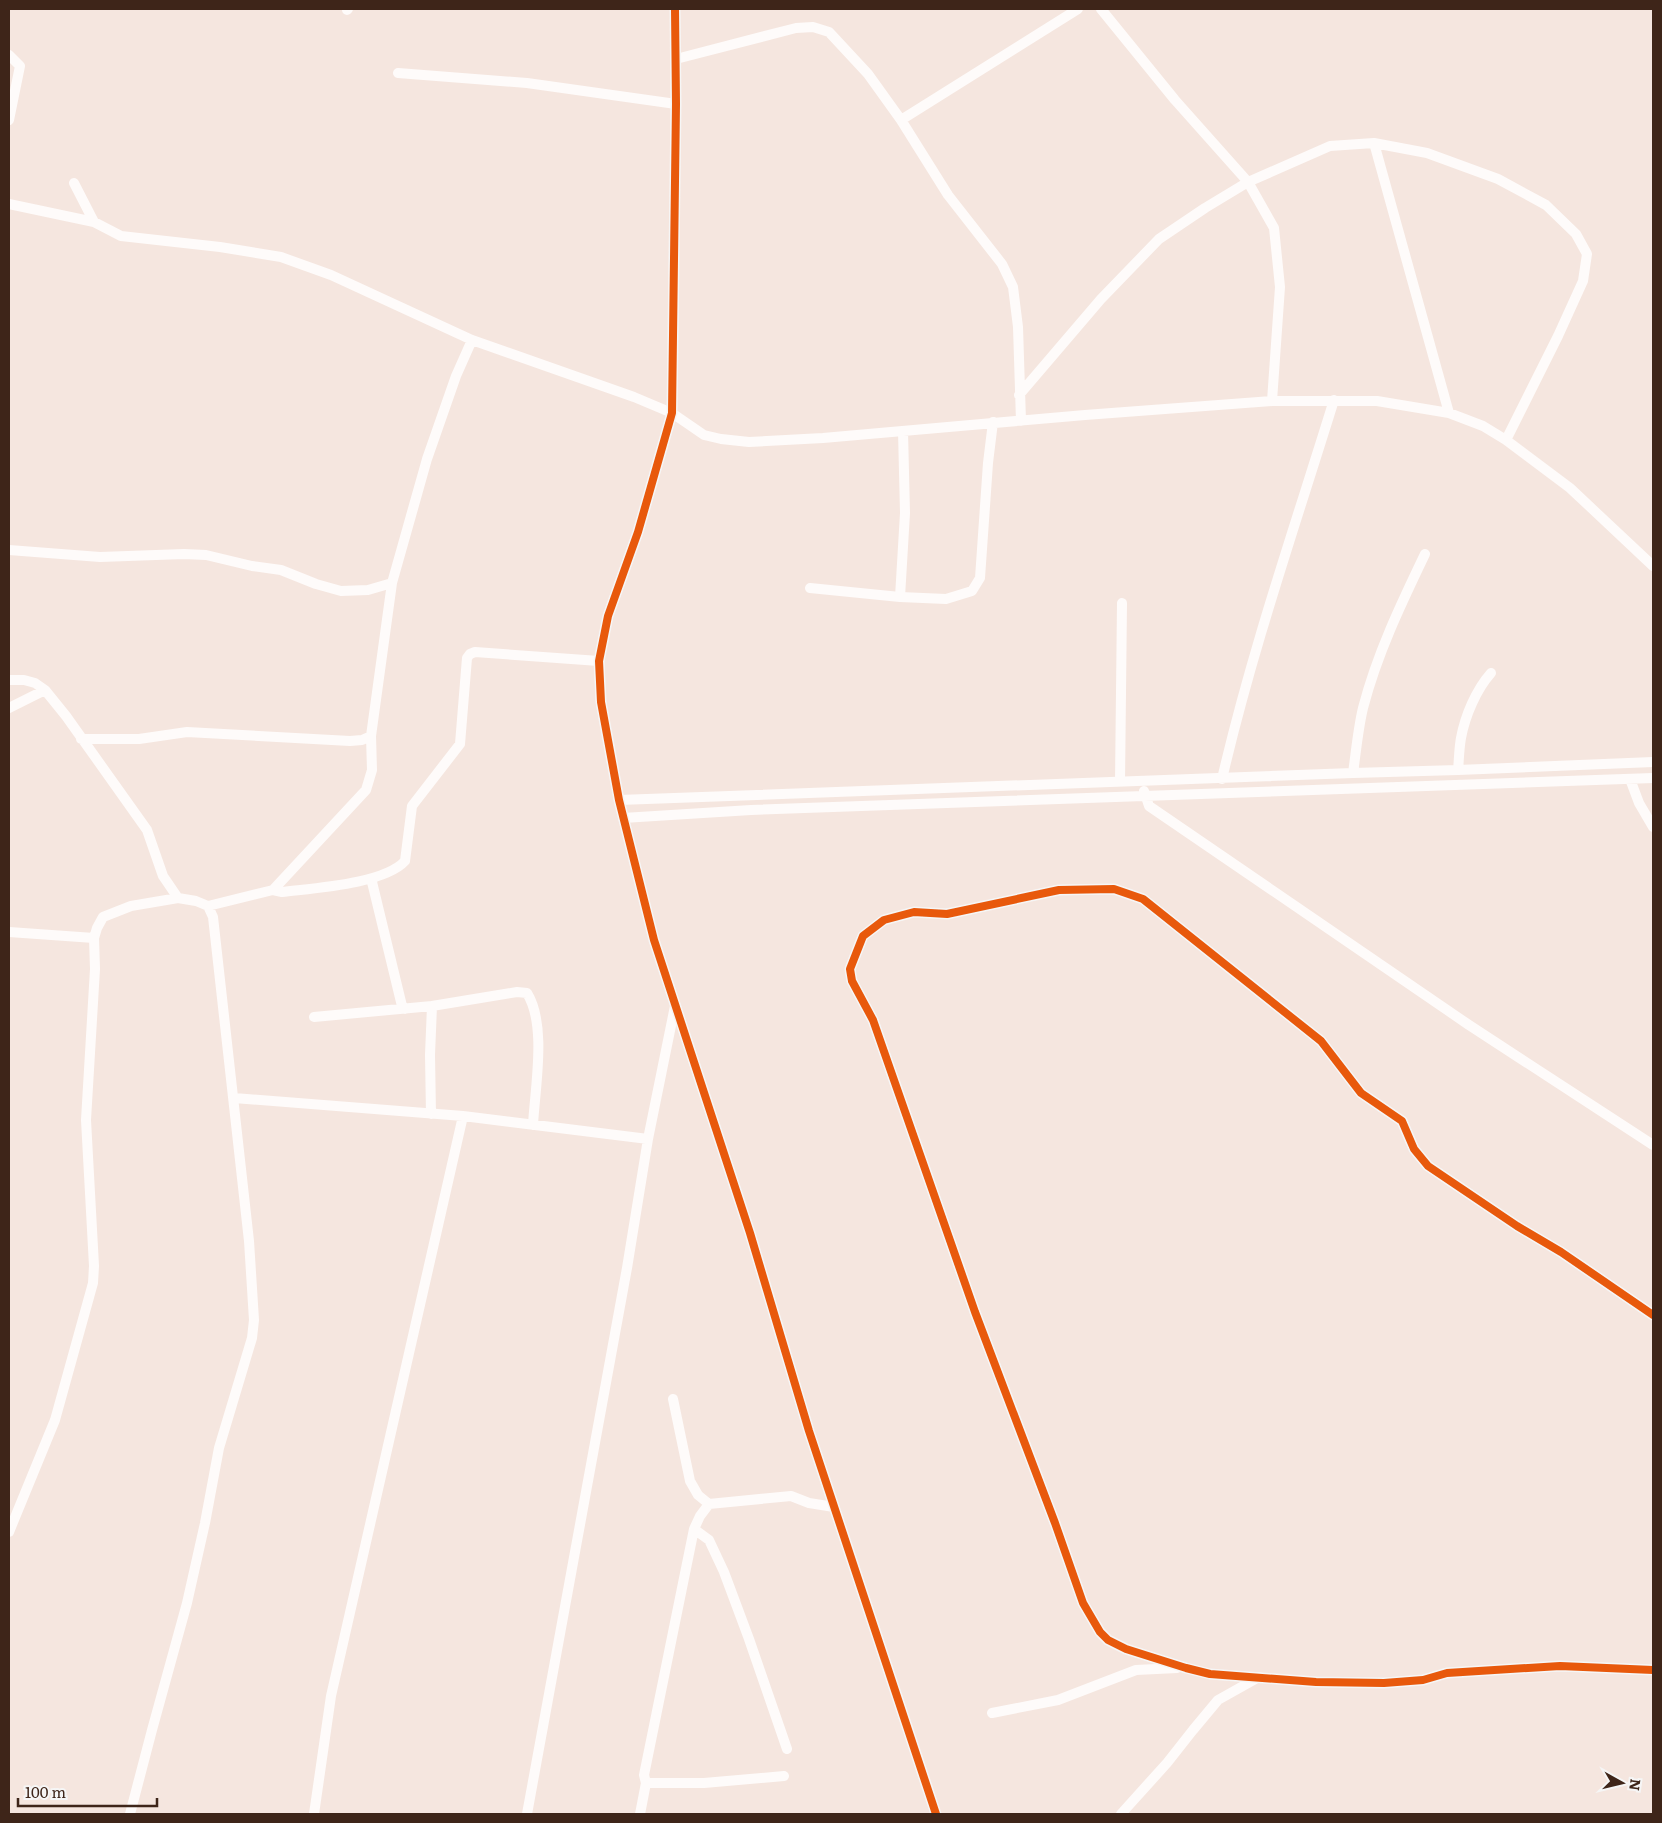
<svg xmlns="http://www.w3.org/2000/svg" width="1662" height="1823" viewBox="0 0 1662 1823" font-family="Literata,serif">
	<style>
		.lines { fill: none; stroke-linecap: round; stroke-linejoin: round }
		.minor { stroke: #fefbfa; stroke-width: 10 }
		.cycleway-casing { stroke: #f6f6f6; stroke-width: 11 }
		.cycleway { stroke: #e8590c; stroke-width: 8 }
	</style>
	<rect width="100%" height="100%" fill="#f5e6df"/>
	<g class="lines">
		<!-- minor -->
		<path class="minor" d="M675,9l1,95 -4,309 -34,119 -30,84 -9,45 2,41 18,98 35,140 96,293 59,198 127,383
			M1101,9l74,91 73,82 26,46 6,59 -8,114
			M347,10l1,-1
			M9,55l11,11 -11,54
			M676,59l120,-31 17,-1 16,5 39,42 33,46 47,75 54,69 11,23 5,40 3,94
			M398,73l129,10 149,21
			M901,120l177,-111
			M1374,143l75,270
			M74,183l20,39
			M9,204l85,18 27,14 99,11 61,10 50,18 141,65 162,57 38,16 32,22 17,4 28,3 74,-4 262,-23 187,-14h105l72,12 34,13 23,14 64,48 83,78
			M1019,395l82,-96 58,-60 46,-31 43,-26 82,-36 44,-3 53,10 71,26 48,26 30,29 11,20 -4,27 -25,55 -52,104
			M9,550l91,7 84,-3 22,1 46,11 29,4 35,14 25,7 27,-1 24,-7
			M810,588l90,9 46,2 26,-8 8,-13 8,-115 5,-41
			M900,597l5,-84 -2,-82
			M9,680h15l11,3 10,7 21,26 81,114 16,46 15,22 18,3 12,5 5,11 36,324 5,79 -2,18 -33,110 -14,75 -18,80 -35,127 -22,84
			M9,708l36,-18
			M81,739h58l48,-7 163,9 12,-1 9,-4 21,-153 35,-124 29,-83 16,-36
			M1458,770c1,-10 1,-21 3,-32 4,-22 15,-48 30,-65
			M1353,773c3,-21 5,-44 10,-65 14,-54 38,-104 62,-154
			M1222,779c30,-129 73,-253 112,-379
			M1630,779l9,24 14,24
			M1120,782l2,-179
			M1144,791l5,15 320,219 184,120
			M619,800l734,-27 105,-3 195,-8
			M623,818l128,-8 902,-32
			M373,879l-1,3 30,124 3,3
			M273,890l93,-100 6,-20 -1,-34
			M208,906l65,-16 9,2c32,-4 102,-8 123,-31l7,-55 48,-62 7,-86 3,-4 5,-2 124,9
			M9,932l85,6
			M314,1017l118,-11
			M234,1098l229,18 185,23
			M431,1114l-1,-59 2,-49 85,-14 10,1c20,32 8,94 6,132
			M1653,1315l-92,-63 -44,-26 -89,-60 -14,-17 -12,-28 -41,-28 -40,-52 -178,-142 -29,-10 -55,1 -112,24 -33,-2 -30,8 -21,16 -13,33 2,12 21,39 102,292 80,211 28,80 17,29 8,8 18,9 60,19 24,6 106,8 68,1 39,-3 24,-7 113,-7 93,4
			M673,1399l17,82 8,14 11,9
			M694,1529l15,11 15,32 25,67 38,110
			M9,1532l46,-112 38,-137 1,-17 -8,-146 9,-151 -1,-31 3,-10 6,-11 28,-11 47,-8
			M992,1713l66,-13 78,-30 41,-2
			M646,1783h58l80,-7
			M314,1814l17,-118 132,-580
			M527,1814l100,-546 21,-129 27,-133
			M640,1814l6,-31 -2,-8 50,-246 6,-13 9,-12 82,-8 18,7 25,4
			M1121,1814l46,-51 26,-33 25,-30 41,-23"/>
		<defs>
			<path id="cycleway" d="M675,9l1,95 -4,309 -34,119 -30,84 -9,45 2,41 18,98 35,140 96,293 59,198 127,383
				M1653,1315l-92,-63 -44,-26 -89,-60 -14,-17 -12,-28 -41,-28 -40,-52 -178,-142 -29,-10 -55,1 -112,24 -33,-2 -30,8 -21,16 -13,33 2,12 21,39 102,292 80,211 28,80 17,29 8,8 18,9 60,19 24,6 106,8 68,1 39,-3 24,-7 113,-7 93,4"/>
		</defs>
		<!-- cycleway casing -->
		<use href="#cycleway" class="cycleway-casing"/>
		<!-- cycleway -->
		<use href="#cycleway" class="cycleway"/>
	</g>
	<!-- border -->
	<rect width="1662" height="1823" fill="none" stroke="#3e2519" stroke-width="20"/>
	<!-- north arrow -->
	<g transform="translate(1622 1783) rotate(98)" stroke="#f6f6f6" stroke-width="4" paint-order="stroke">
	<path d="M0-4L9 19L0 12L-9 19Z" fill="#3e2519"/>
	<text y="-8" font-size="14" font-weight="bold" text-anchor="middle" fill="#3e2519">N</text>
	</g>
	<!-- scale -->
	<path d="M18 1798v8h139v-8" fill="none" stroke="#3e2519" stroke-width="2.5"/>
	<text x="25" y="1798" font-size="15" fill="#3e2519" stroke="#f6f6f6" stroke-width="4" paint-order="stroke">100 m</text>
</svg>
